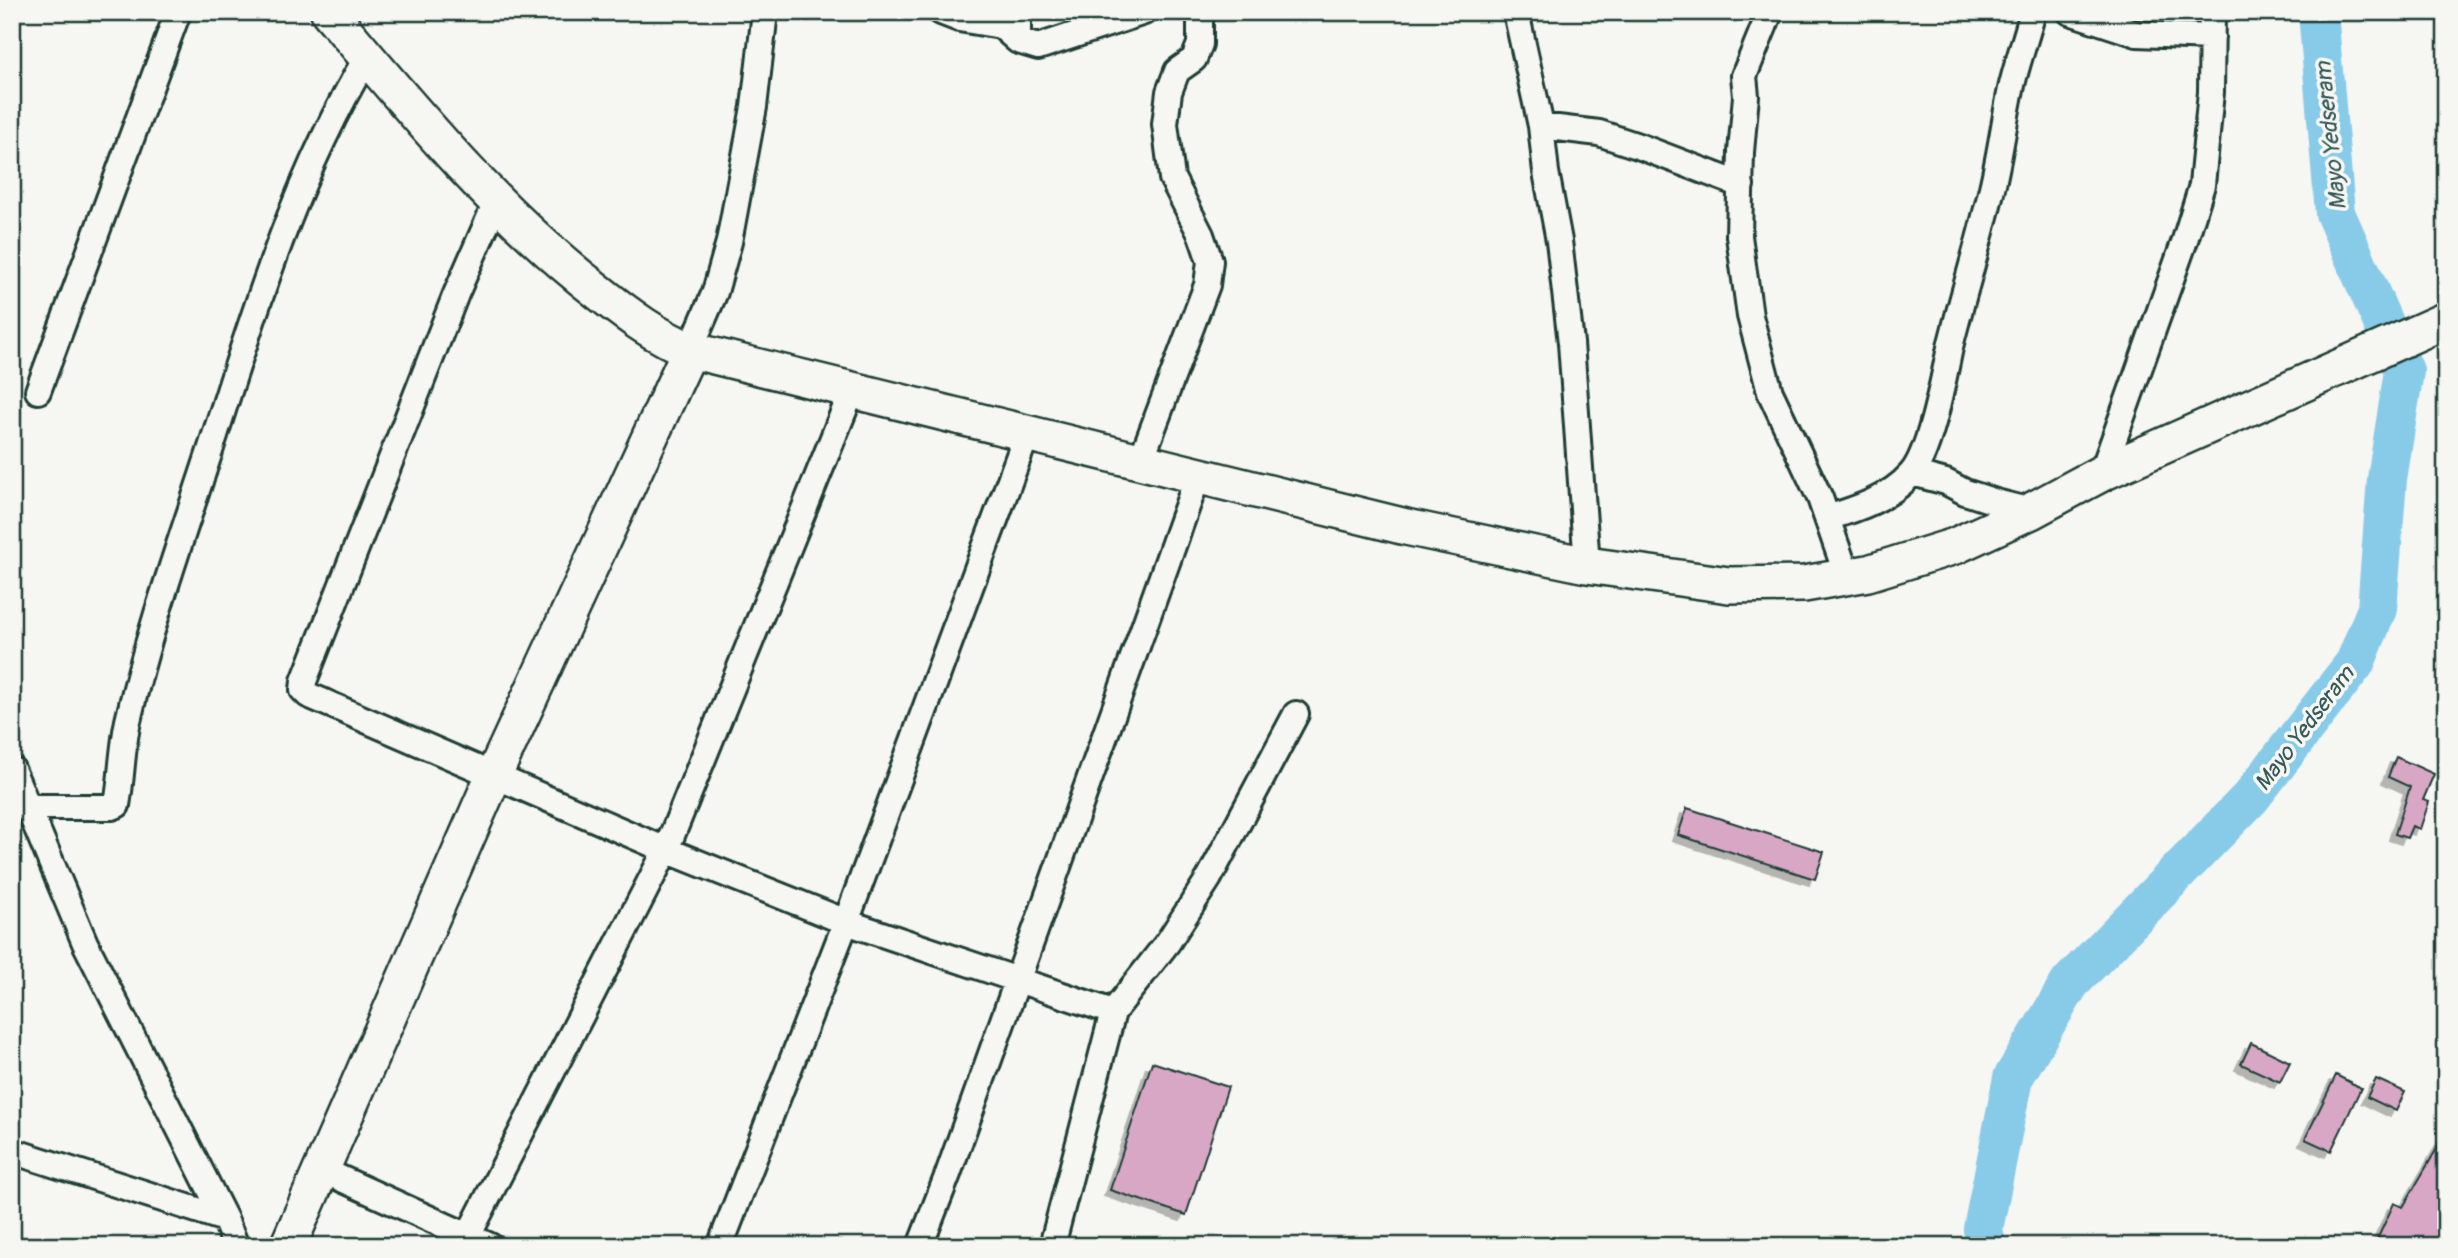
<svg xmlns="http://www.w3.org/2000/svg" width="2458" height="1258" viewBox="0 0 2458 1258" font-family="Pangolin,sans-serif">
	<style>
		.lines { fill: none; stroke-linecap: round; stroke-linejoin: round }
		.river { stroke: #88cbe9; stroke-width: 40 }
		.building { fill: #d8a7c5; stroke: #1f3d34; stroke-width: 2; filter: url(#shadow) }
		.minor-casing { stroke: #1f3d34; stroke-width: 30 }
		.secondary-casing { stroke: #1f3d34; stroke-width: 40 }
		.minor { stroke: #f6f6f2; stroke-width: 24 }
		.secondary { stroke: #f6f6f2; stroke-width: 35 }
		.labels { text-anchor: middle; stroke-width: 7; stroke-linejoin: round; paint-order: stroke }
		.water-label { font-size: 23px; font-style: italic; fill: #345958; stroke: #f6f6f2 }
	</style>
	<defs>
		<filter id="shadow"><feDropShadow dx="-6" dy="6" stdDeviation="0" flood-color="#0004"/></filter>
	</defs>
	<rect width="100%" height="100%" fill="#f6f6f2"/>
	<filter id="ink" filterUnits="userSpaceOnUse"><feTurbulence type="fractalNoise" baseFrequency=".0143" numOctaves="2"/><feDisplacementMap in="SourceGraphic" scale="14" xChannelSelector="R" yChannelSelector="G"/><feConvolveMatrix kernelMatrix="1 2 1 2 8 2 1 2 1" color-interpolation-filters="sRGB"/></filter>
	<g filter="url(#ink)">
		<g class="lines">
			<!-- river -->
			<path class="river" d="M1986,1246l-3,-17 30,-151 57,-95 181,-186 104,-134 22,-54 10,-130 17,-108 -69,-158 -17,-201"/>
		</g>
		<!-- building -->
		<path class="building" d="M2396,757l38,17 -11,26 6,2 -9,27 -8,-3 -5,12 -12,-4 15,-47 -22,-10z
			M1687,808l137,44 -9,27 -137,-44z
			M2251,1043l39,19 -10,20 -39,-18z
			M1152,1062l76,25 -42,128 -76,-25z
			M2336,1075l25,13 -30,63 -26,-12z
			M2376,1079l29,13 -9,19 -29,-14z
			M2446,1133v113h-72l20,-43 9,4z"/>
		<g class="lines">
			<defs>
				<path id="minor" d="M941,12l18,7 42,7 17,15 20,6 106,-35
					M1516,12l25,114 5,46 13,69 12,102 16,222
					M1770,12l-26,64 2,20 -5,56 -2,84 11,80 20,76 50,106 27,78
					M2070,12l67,22 75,3
					M1018,41v-29
					M1541,126l58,7 42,14 100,38
					M497,200l-41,94 -152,387 -1,9 5,5 358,155 180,72 267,90
					M690,350l25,-58 14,-50 25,-135 11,-95
					M38,391l140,-379
					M1141,460l66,-175 3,-24 -9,-26 -29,-57 -7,-54 4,-32 8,-21 17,-12 6,-15v-32
					M1912,473l34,9 19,10 31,10 35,9
					M2102,473l83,-233 17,-55 9,-93 1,-80
					M1827,518c30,-9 63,-20 84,-44 20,-23 33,-99 40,-131 13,-52 29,-103 41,-155 8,-33 12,-66 19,-99 6,-26 15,-51 22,-77
					M12,769l73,174 140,276 11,27
					M12,807h100l5,-2c5,-28 5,-57 11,-84 21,-92 53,-181 82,-270 43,-135 84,-272 157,-394
					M12,1151l213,68
					M322,1170l168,76
					M468,1236l198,-386 186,-459
					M720,1246l126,-324 181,-488
					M920,1246l28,-72 250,-698
					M1052,1246l61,-234 55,-70 41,-64 87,-164"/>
				<path id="secondary" d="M329,12c83,98 169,203 271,281 29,23 56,43 90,57l716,177 181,38 142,20 75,-1 64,-11 87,-27 76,-35 71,-38 344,-153
					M288,1246l206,-471 196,-425"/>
			</defs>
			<!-- minor casing -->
			<use href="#minor" class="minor-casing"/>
			<!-- secondary casing -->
			<use href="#secondary" class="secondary-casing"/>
			<!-- minor -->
			<use href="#minor" class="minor"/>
			<!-- secondary -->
			<use href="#secondary" class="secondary"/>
		</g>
	</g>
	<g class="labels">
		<!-- water labels -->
		<g class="water-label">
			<text transform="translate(2330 136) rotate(-96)" y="8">Mayo Yedseram</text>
			<text transform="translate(2304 728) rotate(-53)" y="8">Mayo Yedseram</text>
		</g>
	</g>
	<!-- margin -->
	<rect width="2458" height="1258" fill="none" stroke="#f6f6f2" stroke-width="42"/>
	<rect x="21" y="21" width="2416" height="1216" fill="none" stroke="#1f3d34" stroke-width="2.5" filter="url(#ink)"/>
</svg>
